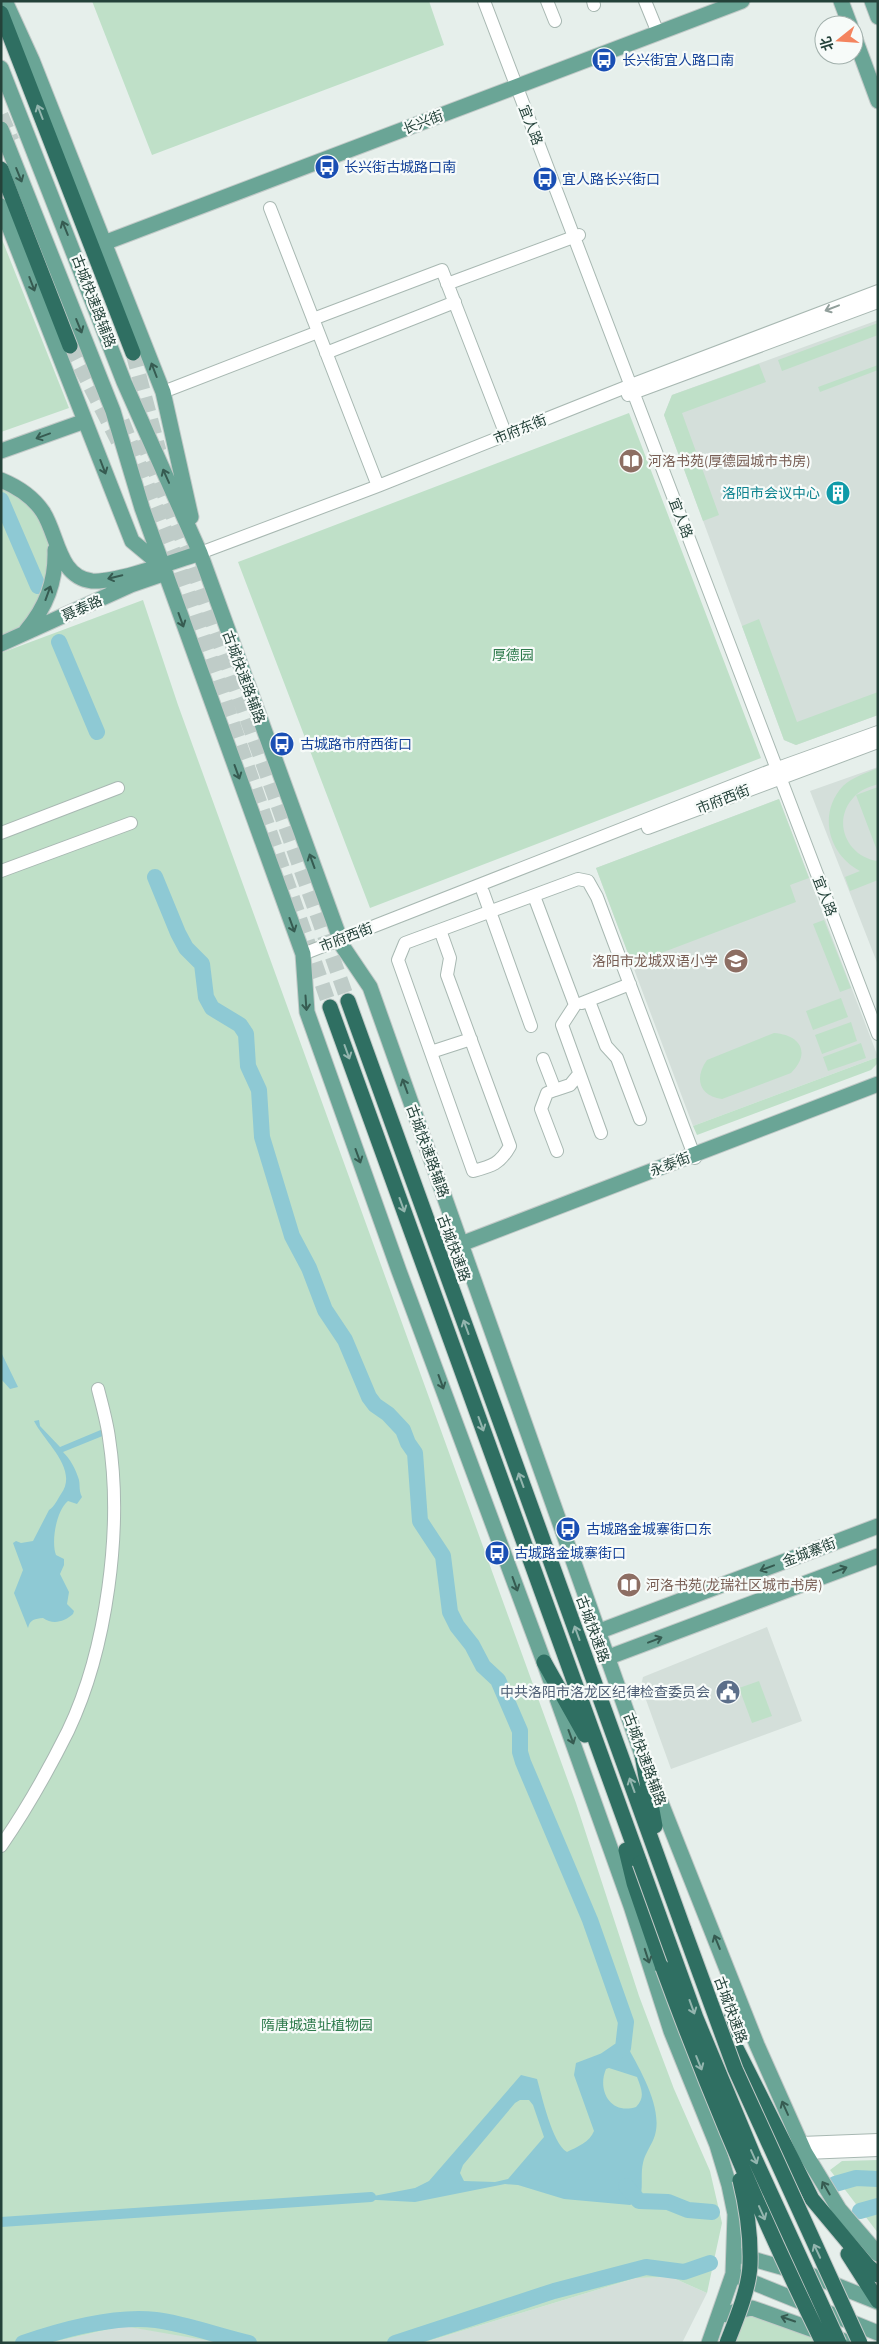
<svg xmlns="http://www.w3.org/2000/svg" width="879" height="2344" viewBox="0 0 879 2344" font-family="'Source Sans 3','Noto Sans SC',sans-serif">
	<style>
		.built { fill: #d4dfda }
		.green { fill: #bfe0c8 }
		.water { fill: #8ec9d4; fill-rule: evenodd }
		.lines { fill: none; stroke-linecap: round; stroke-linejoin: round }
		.canal { stroke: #8ec9d4; stroke-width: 10 }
		.river { stroke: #8ec9d4; stroke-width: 16 }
		.highway-tunnel { stroke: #bfccc8; stroke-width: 15; stroke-dasharray: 15 8; stroke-linecap: butt }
		.minor-casing { stroke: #a8b8b2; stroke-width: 14 }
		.major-casing { stroke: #c2cac8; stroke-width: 17 }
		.highway-casing { stroke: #c2cac8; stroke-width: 17 }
		.minor { stroke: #fff; stroke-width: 12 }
		.major { stroke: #6aa596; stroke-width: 15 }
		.highway { stroke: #2f6f62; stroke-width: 15 }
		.highway-bridge-casing { stroke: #c2cac8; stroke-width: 17; stroke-linecap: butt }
		.highway-bridge { stroke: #2f6f62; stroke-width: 15 }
		.oneway { stroke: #93b5ae }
		.oneway2 { stroke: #365b51 }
		.oneway3 { stroke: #92a09c }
		.labels { text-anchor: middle; stroke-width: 4.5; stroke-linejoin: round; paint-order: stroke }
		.transit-label { font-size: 14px; fill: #164399; stroke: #f7fbf9; text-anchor: start }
		.street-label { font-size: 14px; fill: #24423a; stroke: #f7fbf9 }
		.education-label { font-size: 14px; fill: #785e54; stroke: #f7fbf9; text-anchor: start }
		.culture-label { font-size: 14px; fill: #0d838f; stroke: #f7fbf9; text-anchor: end }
		.park-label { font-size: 14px; fill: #2d7a4b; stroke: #f7fbf9 }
		.service-label { font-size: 14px; fill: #4e5e75; stroke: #f7fbf9; text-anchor: end }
	</style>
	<rect width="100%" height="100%" fill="#e6efeb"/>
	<!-- built -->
	<path class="built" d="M878,320v395l-82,30 -12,-5 -120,-325 8,-20z
		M878,767v198l-68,-174z
		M779,799l99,258 -185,69 -97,-258z
		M767,1627l35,94 -131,48 -30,-83 2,-9z
		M671,2277l36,16 -25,50h-260l214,-65z
		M123,2326l72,11 27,6h-173z"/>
	<!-- green -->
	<path class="green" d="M92,1h337l15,44 -292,110z
		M1,237l68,171 -68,24z
		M878,323v12l-96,36 -4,-11z
		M759,364l7,18 -84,31 37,102 -16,6 -39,-106 8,-20z
		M878,365v5l-58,22 -2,-5z
		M629,413l132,345 -391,150 -132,-346z
		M1,485l22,14 15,17 12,30 -3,42 -24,36 -22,14z
		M143,600l35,105 398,1098 63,193 35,93 36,82 12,52 -15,70 -36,-16 -35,1 -214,65h-200l-99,-17 -74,17h-48v-1690z
		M759,619l38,103 81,-30v23l-82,30 -12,-5 -42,-114z
		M878,768v16c-9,3 -18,6 -24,13 -23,24 -7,60 24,64v19l-28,11 -5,-14 15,-6c-31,-16 -43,-57 -17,-85 10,-9 23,-13 35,-18z
		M878,787v66l-22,-58z
		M779,799l30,79 -19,7 6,17 -164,62 -36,-96z
		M824,920l27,68 -11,4 -27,-68z
		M841,998l7,19 -35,13 -7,-19z
		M851,1022l6,19 -35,13 -7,-19z
		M774,1033c27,2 37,20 17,40l-69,26c-23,-3 -28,-21 -15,-39z
		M861,1043l5,15 -38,13 -5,-14z
		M878,1057l-1,7 -6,6 -174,65 -4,-9z
		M759,1681l13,35 -20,7 -13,-35z
		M878,2160v73l-48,-63 12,-9z
		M749,2314l78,29h-99l13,-28z"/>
	<!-- water -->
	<path class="water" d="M1,1352l17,35 -8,2 -9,-10z
		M39,1420l1,6 20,21 43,-18 2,6 -42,17c7,7 12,16 15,25 3,7 0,12 4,20l-5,7 -9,-3c-12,10 -17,41 -12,54l8,4v6l-4,9 9,18 -2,12 7,7 -1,3c-9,8 -20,11 -30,4 -8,1 -13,1 -15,10l-14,-35 9,-23 -10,-27 3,-2 5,2 12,-2 16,-31c6,-4 8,-10 12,-16 18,-25 -16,-51 -27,-73z
		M626,2044c13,24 37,63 29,91 -3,10 -10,18 -12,28 -3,13 1,26 -4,38l-9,4 -66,-6 -46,-14 -13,-1 -90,18 -57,-3 57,-11 14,-7 92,-106 16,4c5,17 15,64 30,73 10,-5 23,-10 27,-21l-20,-56 2,-12zM609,2068l28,9c4,11 9,20 -1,30 -26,8 -39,-17 -30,-38zM520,2100h9l4,5 11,32 -36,42 -13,3 -31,-1 -4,-8 3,-8 52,-62z"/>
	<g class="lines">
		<!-- canal -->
		<path class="canal" d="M1,2222l370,-25"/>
		<!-- river -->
		<path class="river" d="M1,500l37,86
			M59,642l38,90
			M155,877l23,56 8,15 16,16 4,33 6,11 28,17 6,9 2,32 11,24 3,47 30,99 17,32 16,42 20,30 24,57 6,8 13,9 15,16 5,13 7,10 5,68 23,35 7,56 7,14 15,19 11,21 15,14 22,51v21l3,10 67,158 36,102 -3,26 -16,11
			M835,2184l21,-6 22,1
			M626,2186l13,15 29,1 20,8 24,2
			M860,2211l18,-5
			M23,2343c38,-13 93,-28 133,-23 31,4 62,16 93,23
			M395,2343l159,-52 92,-24 38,5 26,-9"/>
		<!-- highway-tunnel -->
		<path class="highway-tunnel" d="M1,115l11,26
			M70,346l48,95
			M133,353l26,98
			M122,421l53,135 155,451
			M142,439l45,112 161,450"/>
		<defs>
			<path id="minor" d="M484,1l394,1033
				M547,1l8,20
				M593,1l1,4
				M645,1l11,27
				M270,208l108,278
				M447,284l132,-49
				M313,319l129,-49 64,165
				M326,353l129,-51
				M163,392l155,-60
				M628,395l250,-93
				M200,553l178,-67 258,-103 242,-92
				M648,828l230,-86
				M1,833l117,-45
				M1,871l130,-48
				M483,892l48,134
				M534,896l41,109 -13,20 39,108
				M440,930l10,28 -3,17 63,171c-10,18 -18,20 -37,25l-75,-211 7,-17 173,-64 10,2 9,16 98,261
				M303,954l472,-185 103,-37
				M589,1001l17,45 11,12 23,61
				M582,1003l48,-19
				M431,1052l40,-13
				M543,1059l12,31 -8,3 -6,16 16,42
				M555,1090l15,-5 9,-11
				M1,1846c25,-36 47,-75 67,-115 39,-82 55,-203 41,-293 -2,-16 -7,-33 -11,-49
				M801,2143l77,-3
				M805,2153l73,-3"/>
			<path id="major" d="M5,1l27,59 131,332 28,125
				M841,1l9,24
				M872,1l6,16
				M854,36l24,65
				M1,68l123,314 76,171 143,394 27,40 272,768 115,290 48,108 34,56 39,45
				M1,129l112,282 29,97 161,446 4,58 92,259 145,391 87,244 40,125 46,114 12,40 6,29 -2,60 -24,69
				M1,206l131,335 30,25
				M104,243l638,-242
				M1,451l84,-30
				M1,480c17,7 32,17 42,32 15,23 15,65 49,69 24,2 83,-20 108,-28
				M26,631c20,-24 30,-49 29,-81
				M1,644l130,-59 32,-11
				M461,1244l417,-160
				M600,1631l278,-105
				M609,1657l269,-101
				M738,2255l75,21 65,26
				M737,2276l141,57
				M730,2316l3,-4 19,-4 98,35"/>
			<path id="highway" d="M1,13l132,340
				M1,169l69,177
				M348,1001l336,929
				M330,1007l310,856
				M544,1662l41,73
				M642,1755l13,71
				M626,1850l8,33 29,85
				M723,2022l89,177 56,67 10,9
				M848,2254l30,47"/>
		</defs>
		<!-- minor casing -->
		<use href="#minor" class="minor-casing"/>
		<!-- major casing -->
		<use href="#major" class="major-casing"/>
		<!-- highway casing -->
		<use href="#highway" class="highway-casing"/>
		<!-- minor -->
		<use href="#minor" class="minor"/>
		<!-- major -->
		<use href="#major" class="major"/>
		<!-- highway -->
		<use href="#highway" class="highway"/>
		<defs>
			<path id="highway-bridge" d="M640,1863l56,155 58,139 85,186
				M684,1930l51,139 125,274
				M663,1968c47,128 100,253 160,375
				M727,2343c9,-23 22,-54 23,-78 1,-29 -3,-57 -10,-85"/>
		</defs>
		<!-- highway-bridge casing -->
		<use href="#highway-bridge" class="highway-bridge-casing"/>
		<!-- highway-bridge -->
		<use href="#highway-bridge" class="highway-bridge"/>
	</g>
	<!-- one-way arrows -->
	<defs><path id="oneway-shaft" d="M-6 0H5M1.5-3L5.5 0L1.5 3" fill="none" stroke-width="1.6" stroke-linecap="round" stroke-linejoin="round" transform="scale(1.25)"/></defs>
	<g class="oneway">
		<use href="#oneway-shaft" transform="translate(40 112) rotate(-111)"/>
		<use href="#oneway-shaft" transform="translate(347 1052) rotate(70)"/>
		<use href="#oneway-shaft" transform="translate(402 1205) rotate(70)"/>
		<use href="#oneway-shaft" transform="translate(466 1327) rotate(-110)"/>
		<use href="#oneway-shaft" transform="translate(481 1424) rotate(70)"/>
		<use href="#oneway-shaft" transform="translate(521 1480) rotate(-110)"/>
		<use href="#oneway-shaft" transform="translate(577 1633) rotate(-110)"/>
		<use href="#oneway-shaft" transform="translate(632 1785) rotate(-110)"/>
		<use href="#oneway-shaft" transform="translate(692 2007) rotate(70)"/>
		<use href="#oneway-shaft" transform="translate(699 2063) rotate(68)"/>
		<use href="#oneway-shaft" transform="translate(754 2157) rotate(66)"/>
		<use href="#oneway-shaft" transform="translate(762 2213) rotate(66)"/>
		<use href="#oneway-shaft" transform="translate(817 2251) rotate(-115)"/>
	</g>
	<g class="oneway2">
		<use href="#oneway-shaft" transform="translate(19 175) rotate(68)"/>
		<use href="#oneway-shaft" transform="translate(65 228) rotate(-112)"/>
		<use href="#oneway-shaft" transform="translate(32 284) rotate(69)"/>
		<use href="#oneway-shaft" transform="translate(79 326) rotate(68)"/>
		<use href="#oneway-shaft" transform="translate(154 370) rotate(-111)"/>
		<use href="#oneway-shaft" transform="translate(43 436) rotate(160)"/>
		<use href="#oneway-shaft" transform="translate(103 467) rotate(69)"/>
		<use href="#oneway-shaft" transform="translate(166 476) rotate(-114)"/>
		<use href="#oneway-shaft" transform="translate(115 577) rotate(167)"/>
		<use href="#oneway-shaft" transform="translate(48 593) rotate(-70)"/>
		<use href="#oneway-shaft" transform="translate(181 620) rotate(70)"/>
		<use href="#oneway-shaft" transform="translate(237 772) rotate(70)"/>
		<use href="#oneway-shaft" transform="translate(312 861) rotate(-110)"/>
		<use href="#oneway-shaft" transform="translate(292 925) rotate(70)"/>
		<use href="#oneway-shaft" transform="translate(306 1003) rotate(86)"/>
		<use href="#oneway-shaft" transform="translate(405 1086) rotate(-110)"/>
		<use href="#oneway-shaft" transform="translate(358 1156) rotate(70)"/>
		<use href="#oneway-shaft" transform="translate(441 1382) rotate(70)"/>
		<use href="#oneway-shaft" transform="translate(767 1568) rotate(159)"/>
		<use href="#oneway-shaft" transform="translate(840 1570) rotate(-21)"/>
		<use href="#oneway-shaft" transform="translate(515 1584) rotate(70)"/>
		<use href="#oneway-shaft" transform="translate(655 1640) rotate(-21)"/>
		<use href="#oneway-shaft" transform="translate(571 1737) rotate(70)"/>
		<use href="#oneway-shaft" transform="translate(717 1942) rotate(-112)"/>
		<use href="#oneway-shaft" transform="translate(647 1956) rotate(72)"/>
		<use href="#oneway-shaft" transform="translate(785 2108) rotate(-114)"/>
		<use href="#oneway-shaft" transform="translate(826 2188) rotate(-120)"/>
		<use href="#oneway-shaft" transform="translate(788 2319) rotate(-161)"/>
	</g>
	<use class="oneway3" href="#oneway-shaft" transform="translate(832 308) rotate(159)"/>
	<!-- icons -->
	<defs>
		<symbol id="bus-disc" viewBox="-11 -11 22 22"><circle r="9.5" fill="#1a4fb4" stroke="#f7fbf9"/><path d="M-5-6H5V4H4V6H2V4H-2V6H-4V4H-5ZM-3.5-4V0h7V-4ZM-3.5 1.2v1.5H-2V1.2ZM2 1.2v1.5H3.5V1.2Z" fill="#fff"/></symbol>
		<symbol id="library-disc" viewBox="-11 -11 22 22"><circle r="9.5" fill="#8d6e63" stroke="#f7fbf9"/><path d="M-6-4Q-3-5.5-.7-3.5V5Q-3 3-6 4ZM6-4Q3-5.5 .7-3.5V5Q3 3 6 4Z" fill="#fff"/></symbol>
		<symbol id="building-disc" viewBox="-11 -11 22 22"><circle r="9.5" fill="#0f9aa8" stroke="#f7fbf9"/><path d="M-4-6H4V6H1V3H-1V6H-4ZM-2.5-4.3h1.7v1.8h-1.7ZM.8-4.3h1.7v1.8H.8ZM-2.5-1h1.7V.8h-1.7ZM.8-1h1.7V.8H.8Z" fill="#fff"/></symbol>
		<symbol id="school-disc" viewBox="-11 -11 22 22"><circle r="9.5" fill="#8d6e63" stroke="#f7fbf9"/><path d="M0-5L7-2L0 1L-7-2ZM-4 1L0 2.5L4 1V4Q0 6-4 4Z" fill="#fff"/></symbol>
		<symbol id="civic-disc" viewBox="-11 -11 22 22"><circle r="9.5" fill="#5c6f8a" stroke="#f7fbf9"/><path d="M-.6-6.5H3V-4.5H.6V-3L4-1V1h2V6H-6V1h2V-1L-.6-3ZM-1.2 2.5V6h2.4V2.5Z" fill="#fff"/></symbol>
	</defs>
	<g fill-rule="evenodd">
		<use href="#bus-disc" x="590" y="46" width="28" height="28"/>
		<use href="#bus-disc" x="313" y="153" width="28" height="28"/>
		<use href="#bus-disc" x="531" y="165" width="28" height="28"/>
		<use href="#library-disc" x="617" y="447" width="28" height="28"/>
		<use href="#building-disc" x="824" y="479" width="28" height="28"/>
		<use href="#bus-disc" x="268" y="730" width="28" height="28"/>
		<use href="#school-disc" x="722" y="947" width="28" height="28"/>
		<use href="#bus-disc" x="554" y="1515" width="28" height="28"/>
		<use href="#bus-disc" x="483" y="1539" width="28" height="28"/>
		<use href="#library-disc" x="615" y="1571" width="28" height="28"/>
		<use href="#civic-disc" x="714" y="1678" width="28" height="28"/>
	</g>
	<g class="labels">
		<!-- transit labels -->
		<g class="transit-label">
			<text x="622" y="65">长兴街宜人路口南</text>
			<text x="344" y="172">长兴街古城路口南</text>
			<text x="562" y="184">宜人路长兴街口</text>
			<text x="300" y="749">古城路市府西街口</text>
			<text x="586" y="1534">古城路金城寨街口东</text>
			<text x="514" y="1558">古城路金城寨街口</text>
		</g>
		<!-- street labels -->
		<g class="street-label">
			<text transform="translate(423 122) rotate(-21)" y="5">长兴街</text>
			<text transform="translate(531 125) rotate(69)" y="5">宜人路</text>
			<text transform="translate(94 301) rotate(69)" y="5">古城快速路辅路</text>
			<text transform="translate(520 429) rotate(-22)" y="5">市府东街</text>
			<text transform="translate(681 518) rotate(69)" y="5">宜人路</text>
			<text transform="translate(82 608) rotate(-24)" y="5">聂泰路</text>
			<text transform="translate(244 677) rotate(70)" y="5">古城快速路辅路</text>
			<text transform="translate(723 799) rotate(-21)" y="5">市府西街</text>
			<text transform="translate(825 896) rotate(69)" y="5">宜人路</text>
			<text transform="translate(346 937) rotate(-21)" y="5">市府西街</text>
			<text transform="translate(428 1151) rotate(70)" y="5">古城快速路辅路</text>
			<text transform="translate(670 1164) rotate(-21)" y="5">永泰街</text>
			<text transform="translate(454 1248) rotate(70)" y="5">古城快速路</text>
			<text transform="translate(809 1552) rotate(-21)" y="5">金城寨街</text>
			<text transform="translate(593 1629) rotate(70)" y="5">古城快速路</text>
			<text transform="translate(645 1759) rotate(70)" y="5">古城快速路辅路</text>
			<text transform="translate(731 2010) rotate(70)" y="5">古城快速路</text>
		</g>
		<!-- education labels -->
		<g class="education-label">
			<text x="648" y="466">河洛书苑(厚德园城市书房)</text>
			<text x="718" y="966" text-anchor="end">洛阳市龙城双语小学</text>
			<text x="646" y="1590">河洛书苑(龙瑞社区城市书房)</text>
		</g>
		<!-- culture labels -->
		<g class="culture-label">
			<text x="820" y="498">洛阳市会议中心</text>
		</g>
		<!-- park labels -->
		<g class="park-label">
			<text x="513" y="660">厚德园</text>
			<text x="317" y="2030">隋唐城遗址植物园</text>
		</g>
		<!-- service labels -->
		<g class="service-label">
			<text x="710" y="1697">中共洛阳市洛龙区纪律检查委员会</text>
		</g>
	</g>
	<!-- border -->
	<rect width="879" height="2344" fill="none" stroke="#24423a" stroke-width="5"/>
	<!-- north arrow -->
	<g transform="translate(839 40) rotate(253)"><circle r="24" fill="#f7fbf9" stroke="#a3b1ad"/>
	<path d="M0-4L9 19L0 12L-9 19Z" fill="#f4845f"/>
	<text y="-8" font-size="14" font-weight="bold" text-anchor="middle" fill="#24423a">北</text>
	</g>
</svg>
